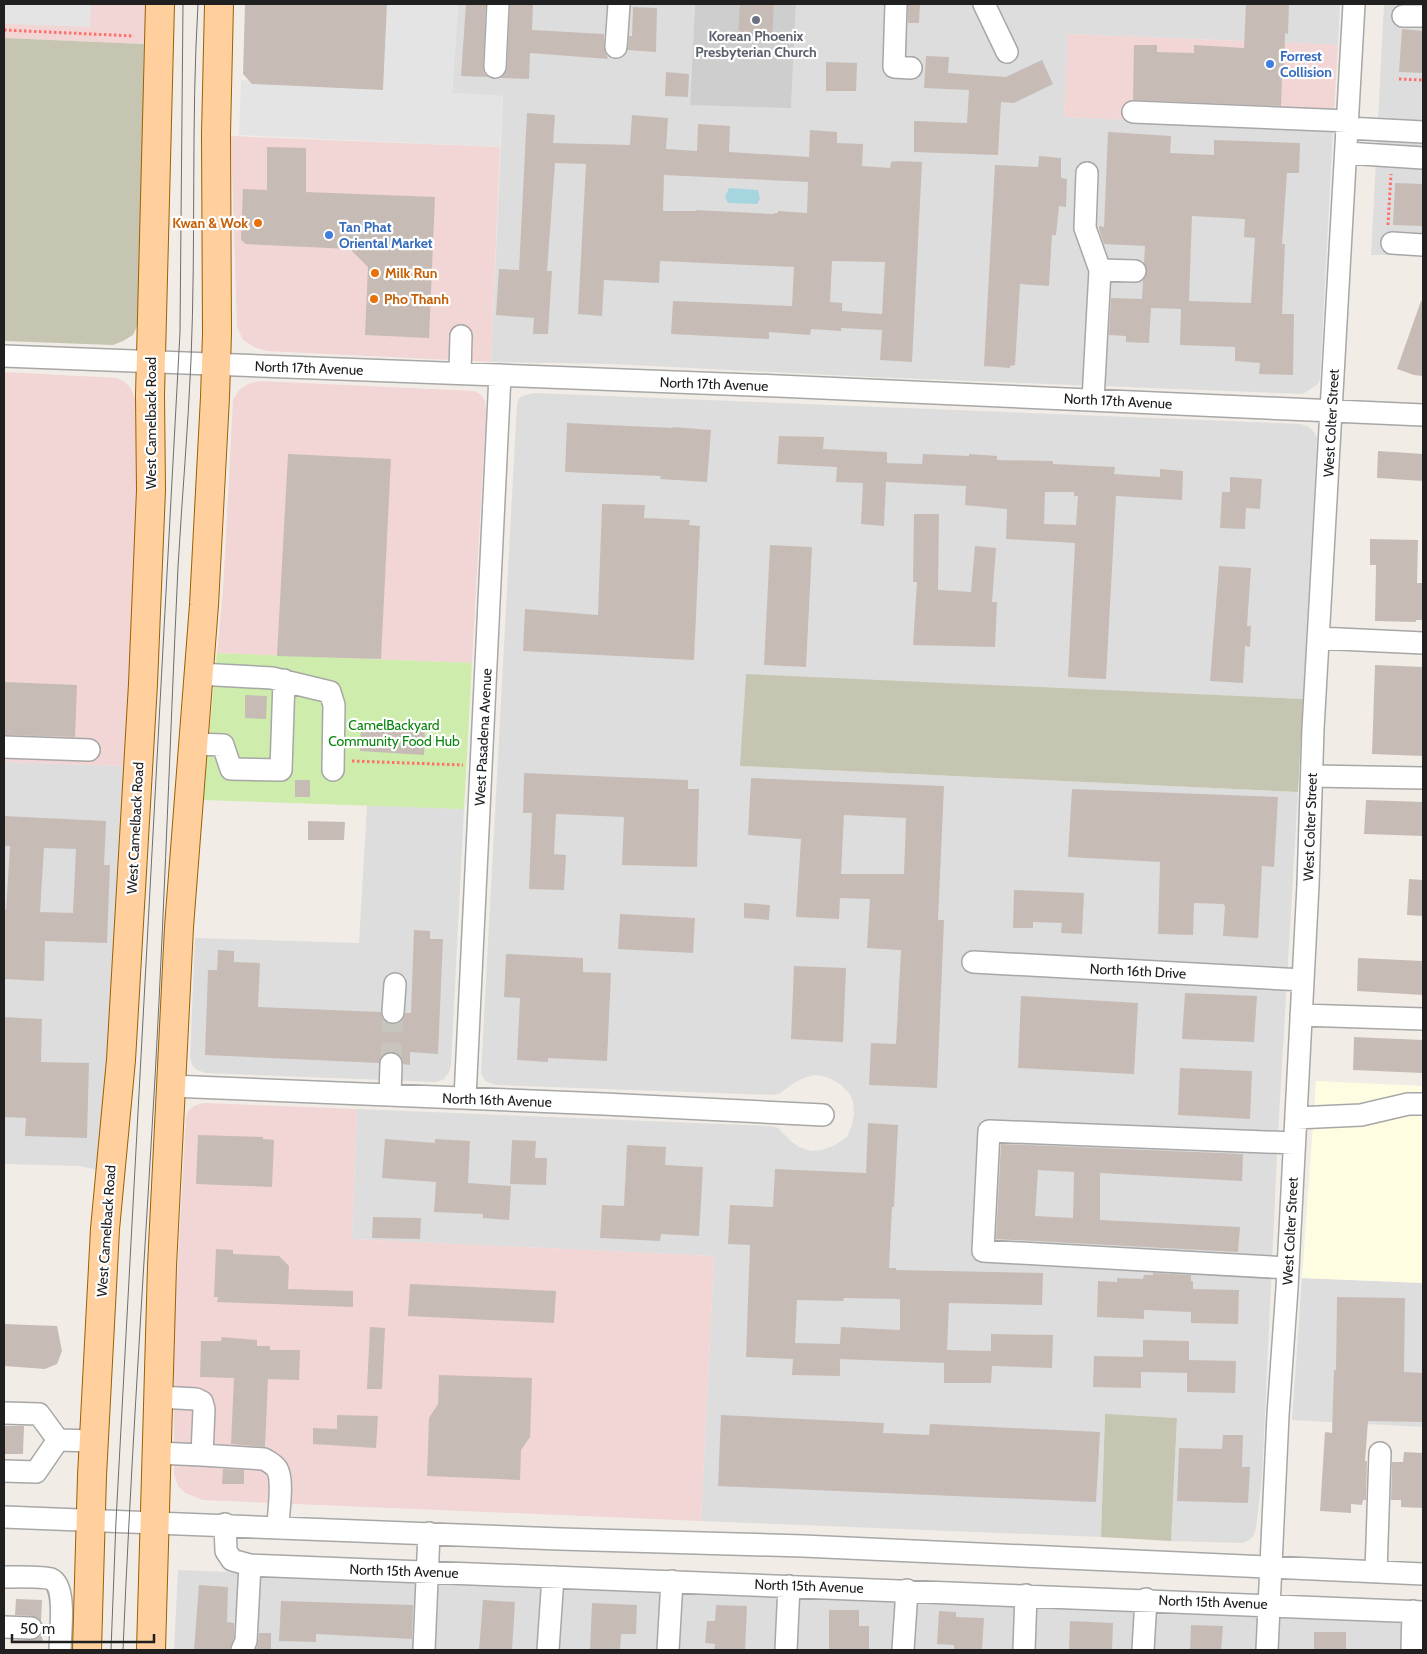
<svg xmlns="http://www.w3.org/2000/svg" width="1427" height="1654" viewBox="0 0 1427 1654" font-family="Cabin,sans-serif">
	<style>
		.residential { fill: #dedddd }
		.commercial { fill: #f2d5d5 }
		.education { fill: #fffde1 }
		.religious { fill: #cecece }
		.construction { fill: #c6c5b1 }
		.grass { fill: #ceecab }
		.parking { fill: #e4e4e4 }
		.water { fill: #a5d6e0 }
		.building { fill: #c6bcb5; fill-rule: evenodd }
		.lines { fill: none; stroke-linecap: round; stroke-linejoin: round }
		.minor-tunnel { stroke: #c7c4be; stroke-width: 21; stroke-dasharray: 21 11; stroke-linecap: butt }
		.minor-casing { stroke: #a7a7a7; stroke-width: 24 }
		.major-casing { stroke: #9c6000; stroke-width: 30 }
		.path { stroke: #fe716a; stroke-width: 3; stroke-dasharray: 2.5 2.5; stroke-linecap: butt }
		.minor { stroke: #fff; stroke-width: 21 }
		.major { stroke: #ffcf9d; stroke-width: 28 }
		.tram { stroke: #6e6e6e; stroke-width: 1 }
		.worship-dot { fill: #6b7280; stroke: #fff; stroke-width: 2 }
		.shop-dot { fill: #3f7fe0; stroke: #fff; stroke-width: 2 }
		.food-dot { fill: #e8710a; stroke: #fff; stroke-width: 2 }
		.labels { text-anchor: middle; stroke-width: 4.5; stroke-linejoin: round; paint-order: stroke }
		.worship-label { font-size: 14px; font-weight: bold; fill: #5b616d; stroke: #fff }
		.shop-label { font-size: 14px; font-weight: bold; fill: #366cbe; stroke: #fff; text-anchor: start }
		.food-label { font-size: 14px; font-weight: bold; fill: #c56008; stroke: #fff; text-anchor: start }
		.street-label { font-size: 14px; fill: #202020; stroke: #fff }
		.park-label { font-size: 14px; fill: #08840c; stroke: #fff }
	</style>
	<rect width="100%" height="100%" fill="#f1ede6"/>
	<!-- residential -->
	<path class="residential" d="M458,4h237l-5,100 101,3 5,-103h544l-2,41 -269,-11 -5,83 269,12 -13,250 -3,6 -14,9 -432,-17 -259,-13 -121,-2 12,-266 -51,-3z
		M1384,4h39v251h-52z
		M535,393l766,31 8,3 6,6 2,6 -14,260 -557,-24 -5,91 557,26 -20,342 -16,345 -6,49 -2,7 -5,5 -6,3 -72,-2 6,-123 -72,-3 -4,122 -400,-16 13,-265 -362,-17 5,-130 414,17 7,2 14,14 7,5 12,4 11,-1 13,-5 12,-8 5,-12 2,-11 -1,-13 -4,-8 -9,-9 -11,-6 -7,-2 -8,-1 -10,3 -10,5 -14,10 -7,2 -277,-10 -11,-4 -4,-8 36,-670 2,-5 6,-3z
		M4,762l121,4 -15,290 -12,114 -18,-4 -76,-2z
		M367,805l97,4 -13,256 -2,7 -5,7 -8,3 -230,-9 -9,-3 -5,-5 -2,-8 5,-119 164,5z
		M1302,1278l121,5v144l-131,-7z
		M178,1570l1245,50v30h-1249z"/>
	<!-- commercial -->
	<path class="commercial" d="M4,4h142l-2,40 -140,-6z
		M1068,34l270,11 -5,84 -269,-12z
		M231,136l269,11 -9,215 -224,-11 -13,-4 -11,-7 -6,-13z
		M4,372l113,6 8,4 6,7 6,15 -1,138 -11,224 -121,-4z
		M260,381l214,10 6,3 5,7 1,11 -14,251 -255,-10 6,-62 10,-191 6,-10 9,-6z
		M204,1103l153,6 -5,130 362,17 -13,265 -498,-21 -18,-7 -7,-7 -4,-12v-144l12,-213 3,-7 7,-5z"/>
	<!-- education -->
	<path class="education" d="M1316,1081l107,5v197l-121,-5z"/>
	<!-- religious -->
	<path class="religious" d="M695,4h101l-5,104 -101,-3z"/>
	<!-- construction -->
	<path class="construction" d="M4,38l140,6 -4,268 -1,10 -6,13 -10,6 -10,4 -109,-4z
		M746,674l557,25 -5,93 -558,-26z
		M1105,1414l72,4 -6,123 -70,-4z"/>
	<!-- grass -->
	<path class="grass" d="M217,653l255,10 -8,146 -261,-9z"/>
	<!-- parking -->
	<path class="parking" d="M4,4h87l-1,23 -86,-3z
		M387,4l71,1 -6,88 51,3 -3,51 -261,-12 2,-55 142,10z"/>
	<!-- water -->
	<path class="water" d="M729,188l29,2 2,9 -3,5 -29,-1 -3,-6z"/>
	<!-- building -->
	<path class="building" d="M245,4h142l-4,86 -131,-6 -9,-10z
		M466,4h20l-3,62 1,7 4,4 -27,-1z
		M510,4h23l-1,26 72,4v13l4,12 -78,-6 -1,26 -28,-1 4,-4 2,-6z
		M740,4h34l-2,34 -34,-2z
		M908,4h12l-1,19h-11z
		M1246,4h43l-1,30 -3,-1 -1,45h-2l-1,28 -148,-6 1,-55h23v7l37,1v-8l50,3z
		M633,7l24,1 -1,44 -28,-2 1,-14h3z
		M1402,29l21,2v42l-24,-1z
		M926,56l23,1 -1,16 58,4 36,-17 11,24 -39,19 -13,-1 -3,53 -84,-3v-31l53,2 2,-33 -45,-2z
		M826,62l31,1 -1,28h-30z
		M666,72l23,2 -1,23 -23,-1z
		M527,113l28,2 -2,28 77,2 2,-30 36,3 -2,31 31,2 1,-27 32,2 -1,26 80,5 1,-27 27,2v11l26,1 -1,22 28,2 1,-6 6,-1 25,1 -10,200 -32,-2 2,-30 -41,-2v3l-30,-2 -1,6 -41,-3v7l-98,-5 2,-33 119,5 2,-39 -134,-6 -1,22 -55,-3 -2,36 -24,-2 8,-150 -31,-1 -8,108h5l-4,63h-15l1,-16 -38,-3 3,-46 20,1zM664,175l144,7 -1,31 -29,-2v2h-3l-1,1 -78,-4v1h-33zM832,261l53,1 -3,52 -40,-3v-8l-12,-1z
		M1108,132l63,4 -1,17 44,2v-15l86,3 -1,30h-12l-5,71h3l-3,70h12l-1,61 -34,-1 1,-11 -25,-2v-14l-55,-2 1,-36 -30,-1 -2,35 -23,-1v-6l-17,-1 2,-37 31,1 1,-19 4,-9 -3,-8 1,-17 -41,-2 -5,-15v-3l5,1zM1192,216l53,3 -1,18 11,1 -4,65 -62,-2z
		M267,147l39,1v44l129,5 -6,141 -64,-3 3,-68 -18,-18 -104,-5 -5,-4 2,-51 24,1z
		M1039,156l22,2v20l6,1 -1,28 -7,-1 -3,29h-4l-3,51 -29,-2 -5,81 -5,1v2l-26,-2 11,-201 43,2z
		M1395,183l28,1v42l-30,-1z
		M1421,301h2v75l-9,-1 -17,-6z
		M567,423l105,5 1,-1 38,3 -4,52 -47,-3 1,-3 -96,-4z
		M779,436l45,1 -1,12 64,3v11l35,1 1,-10 46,2v-2l28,2v4l56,1v3l62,3 -1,7 46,3v-8l23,2 -1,29 -66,-4 -10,183 -38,-2 7,-134 -69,-4 1,-30 -42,-4 1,-19 -80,-4 -2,44 -23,-2 2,-41 -27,-1 1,-15 -60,-3zM1045,492h29v4h4l-2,29 -32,-1z
		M1378,451l45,3v27l-46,-3z
		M288,454l103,5 -10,200 -104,-3z
		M1230,477l32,2 -2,30 -14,-1 -1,21 -25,-1 2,-36h8z
		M602,504l43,1 -1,13 46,2 -1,5 11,1 -6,134 -171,-9 2,-42 73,6z
		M914,514h25l-1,76 33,2 4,-46 21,2 -4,54h5l-2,45 -82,-2 4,-63h-4z
		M1370,539l48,1 -1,43h6v37h-7v2l-41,-1 1,-56h-6z
		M770,545l42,2 -6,120 -42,-2z
		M1219,566l32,2 -4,58h4l-1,21 -5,-1 -2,37 -33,-2z
		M1375,665l48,2v89l-51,-2z
		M4,682l73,3 -2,52 -71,-2z
		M245,695l22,1 -1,23 -21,-1z
		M361,725l64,4 -1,26 -64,-4z
		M524,773l164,7v9h11l-2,78 -75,-2 2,-48 -68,-3 -2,40 12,1 -2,35 -35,-1 3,-76h-9z
		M751,778l193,8 -6,134h6l-7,168 -68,-3 2,-42 25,1 5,-94 -34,-2 3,-49 -30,-1 -1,21 -43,-2 5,-78 -53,-4zM844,815l62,3 -2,56h-63z
		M295,780h15v17h-15z
		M1072,789l206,8 -4,70 -12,-1 -4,72 -35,-2 2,-30 -2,-2 -29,-1 -1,32 -35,-1 2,-72 -92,-5z
		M1366,800l57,2v34l-59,-2z
		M4,816l102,5 -2,44h6l-3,78 -62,-2 -1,40 -40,-2v-69h2l4,-64h-6zM44,848l32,1 -3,64 -33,-1z
		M308,821l37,1 -1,18h-36z
		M1409,879l14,1v36l-16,-1z
		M1014,890l70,3 -2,41 -21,-1 1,-10 -29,-1v6h-20z
		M744,903l26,2 -1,15 -25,-2z
		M620,914l75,4 -2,35 -75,-4z
		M414,930l16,1v8h13l-5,115 -28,-2v13l-7,-1 -1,-6 -5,-5 -5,-1 -7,1 -4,4 -2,6 -174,-8 3,-85h9l1,-20 16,1v11l26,1 -2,44 123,5 1,6 4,4 7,2 5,-1 5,-4 2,-6h6z
		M506,954l77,4v14l28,1 -4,88 -59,-3v4l-31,-2 3,-62 -16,-1z
		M1358,958l65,3v34l-66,-4z
		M794,966l52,2 -3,74 -52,-3z
		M1185,993l72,3 -3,46 -72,-3z
		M1021,996l117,7 -4,71 -116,-6z
		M4,1017l38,2 -1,43 48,1 -2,75 -62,-2 1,-18 -22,-1z
		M1354,1037l69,3v33l-70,-3z
		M1180,1068l72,3 -2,48 -72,-4z
		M868,1123l30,2 -4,82h-2l-3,61h7v2l147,3 -1,32 -93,-2 -2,47 44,1v-17l62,1 -1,33 -60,-2 -1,17h-47v-20l-104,-4v17l-48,-1 1,-16 -47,-2 4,-112 -22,-1 2,-39 43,2 2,-38 91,4zM844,1298l56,1v31l-59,-3 -1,17 -45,-1 2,-43 46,1z
		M198,1135l65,2v2l11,1 -2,47 -76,-3z
		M385,1139l50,4v-4l35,2 -2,42 43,3 -2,34 -26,-2v-4l-49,-2 2,-30 -54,-4z
		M512,1140l24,1 -1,17h12l-1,27 -36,-1z
		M1001,1144l242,10 -1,27 -142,-8v47l140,7 -2,25 -242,-13zM1038,1170l36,2 -1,46 -38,-2z
		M627,1145l39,2 -1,18 38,2 -4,69 -38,-2 -1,7 -60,-3 2,-33 22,1z
		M373,1217l48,1 -1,21 -48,-1z
		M216,1249l17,1v4l46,2 10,10 -1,23 65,2v16l-136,-5 1,-5h-4z
		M1153,1273l38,2v6h2v8l46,1 -1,34 -47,-1v-11l-47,-2v9l-47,-2 1,-36 19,1v-4l26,1 1,-4h9z
		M410,1284l146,7 -2,32 -146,-7z
		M1337,1297l68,1 -1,74 19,1v49l-55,-1 -3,40h2l-1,39h-3l-1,5 -11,-1v9l-31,-2 5,-79 7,1 2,-63h2z
		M4,1324l53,2 5,25 -5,13 -12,5 -41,-3z
		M370,1327l15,1 -3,61h-15z
		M222,1337l35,3v6h13v4h30l-1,30 -31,-1 -3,68 -34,-3 3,-66 -34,-1 1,-36h20z
		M1143,1340l46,1v19l47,1 -1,32 -48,-1v-19l-46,-1v16l-48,-1 1,-31 49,1z
		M439,1375l93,3 -2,59 -9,13 -1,30 -93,-4 2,-58 9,-14z
		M337,1415l41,1 -2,32 -63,-4v-16l24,1z
		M721,1415l163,8 -1,10 46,2 1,-11 170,8 -4,70 -378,-16z
		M4,1426h20l-1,28h-19z
		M1223,1435h20l-1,32h8l-2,36 -71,-2 2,-53 43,1z
		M1404,1452l19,1v55l-22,-1v-7h-10l1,-38h11z
		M223,1469l21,1v14h-22z
		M199,1585l29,2 -1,35 7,1v15l-4,12h-36z
		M16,1599l26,1 -1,21 -9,-5 -17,-1z
		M483,1600l32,2 -3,48h-33z
		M281,1601l132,4 -1,34 -96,-5v8l-37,-1z
		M592,1603l45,2 -1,29h-15l-1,16h-30z
		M716,1605l31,1 -2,44h-31l1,-6 -10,-1 2,-22h8z
		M829,1610h30v16h10v24h-40z
		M939,1611l17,1v5l28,1 -2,32h-28v-5l-17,-1z
		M1070,1621l43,2 -1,27h-43z
		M1191,1625l32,1 -2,24h-31z
		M1314,1632h32v18h-32z
		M259,1633h12v17h-15l2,-8z
		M41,1635l3,8 -30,-1v-2l22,-1z"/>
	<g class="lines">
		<!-- minor-tunnel -->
		<path class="minor-tunnel" d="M391,1064l2,-52"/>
		<defs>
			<path id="minor" d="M896,4l-2,63 17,1
				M984,4l23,48
				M1403,16h20
				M616,47l3,-43
				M495,67l3,-63
				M1133,112l215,9
				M1347,128l76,4
				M1346,153l77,5
				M1087,173l-2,55 15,42 -7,130
				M1392,243l31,2
				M1100,270l35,1
				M4,356l774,30 645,29
				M460,373l1,-37
				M1318,638l105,5
				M199,674l73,4 58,14 4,13 -1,65
				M194,744l29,1 8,24 50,1 3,-90
				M4,747l85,3
				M1312,776l111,2
				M973,962l330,18
				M393,1012l2,-28
				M1301,1015l122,4
				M171,1086l433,18 219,11
				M390,1095l1,-31
				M465,1098l35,-723
				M1296,1118l65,-3 47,-11h15
				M1288,1268l-305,-17 6,-120 305,12
				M4,1413l35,1 19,26
				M58,1440l36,1
				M157,1453l45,2 2,-46 -2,-7 -6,-3 -37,-2
				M202,1455l62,4c5,3 10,5 13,10 7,12 1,44 1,58
				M4,1471l32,1 22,-32
				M4,1517l556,22 243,7 620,28
				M225,1524l1,27 6,9 18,5 1173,47
				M1376,1572l4,-119
				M4,1577c11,0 38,-1 47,2 16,7 9,55 9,71
				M4,1627l27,1
				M242,1650l4,-9 4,-76
				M424,1650l5,-117
				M548,1650l5,-73
				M668,1650l4,-69
				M786,1650l3,-64
				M903,1650l4,-60
				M1024,1650l2,-55
				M1143,1650l3,-51
				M1267,1650l11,-235 9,-127 21,-403 5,-156 41,-725
				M1412,1650l1,-39"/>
			<path id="major" d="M87,1650l5,-174 13,-247 16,-169 22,-376 8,-194 -1,-95 10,-391
				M151,1650l11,-384 17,-339 25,-322 11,-208 2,-64 -1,-199 3,-130"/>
		</defs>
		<!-- minor casing -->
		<use href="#minor" class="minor-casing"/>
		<!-- major casing -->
		<use href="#major" class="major-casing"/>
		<!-- path -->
		<path class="path" d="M4,30l130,6
			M1399,79l24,1
			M1388,225l3,-51
			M352,761l111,4"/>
		<!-- minor -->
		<use href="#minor" class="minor"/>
		<!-- major -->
		<use href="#major" class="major"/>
		<!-- tram -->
		<path class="tram" d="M111,1650l5,-129 64,-1189 3,-328
			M123,1650c7,-168 18,-336 28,-504 12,-193 18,-386 27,-579 4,-69 10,-138 13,-207 5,-119 0,-238 7,-356"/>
	</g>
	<!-- markers -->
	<circle class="worship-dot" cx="756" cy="20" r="5"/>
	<g class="shop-dot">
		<circle cx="1270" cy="64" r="5"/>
		<circle cx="329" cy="235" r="5"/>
	</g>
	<g class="food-dot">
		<circle cx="258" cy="223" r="5"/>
		<circle cx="375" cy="273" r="5"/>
		<circle cx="374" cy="299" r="5"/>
	</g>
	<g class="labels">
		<!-- worship labels -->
		<g class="worship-label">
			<text x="756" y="41">Korean Phoenix<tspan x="756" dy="16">Presbyterian Church</tspan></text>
		</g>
		<!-- shop labels -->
		<g class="shop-label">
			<text x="1280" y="61">Forrest<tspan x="1280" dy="16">Collision</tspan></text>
			<text x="339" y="232">Tan Phat<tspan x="339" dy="16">Oriental Market</tspan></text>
		</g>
		<!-- food labels -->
		<g class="food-label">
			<text x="248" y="228" text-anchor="end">Kwan &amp; Wok</text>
			<text x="385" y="278">Milk Run</text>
			<text x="384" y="304">Pho Thanh</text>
		</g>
		<!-- street labels -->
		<g class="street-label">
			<text transform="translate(309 368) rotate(2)" y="5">North 17th Avenue</text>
			<text transform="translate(714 384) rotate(2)" y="5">North 17th Avenue</text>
			<text transform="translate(1118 401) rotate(3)" y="5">North 17th Avenue</text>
			<text transform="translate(151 423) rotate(-90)" y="5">West Camelback Road</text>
			<text transform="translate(1331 423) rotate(-87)" y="5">West Colter Street</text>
			<text transform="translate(483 737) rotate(-87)" y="5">West Pasadena Avenue</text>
			<text transform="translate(1310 827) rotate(-88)" y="5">West Colter Street</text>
			<text transform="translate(135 828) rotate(-87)" y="5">West Camelback Road</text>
			<text transform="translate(1138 971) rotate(3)" y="5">North 16th Drive</text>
			<text transform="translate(497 1100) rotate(2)" y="5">North 16th Avenue</text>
			<text transform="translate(106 1231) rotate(-86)" y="5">West Camelback Road</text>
			<text transform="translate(1290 1231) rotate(-87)" y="5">West Colter Street</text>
			<text transform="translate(404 1571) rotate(2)" y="5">North 15th Avenue</text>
			<text transform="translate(809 1586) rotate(2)" y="5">North 15th Avenue</text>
			<text transform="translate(1213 1602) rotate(2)" y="5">North 15th Avenue</text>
		</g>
		<!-- park labels -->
		<g class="park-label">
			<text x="394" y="730">CamelBackyard<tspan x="394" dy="16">Community Food Hub</tspan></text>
		</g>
	</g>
	<!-- border -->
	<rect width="1427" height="1654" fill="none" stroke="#202020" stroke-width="10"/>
	<!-- scale -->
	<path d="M12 1634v8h142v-8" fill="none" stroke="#202020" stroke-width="2.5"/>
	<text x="20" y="1634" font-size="15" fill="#202020" stroke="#ffffff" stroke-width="4" paint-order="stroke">50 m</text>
</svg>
